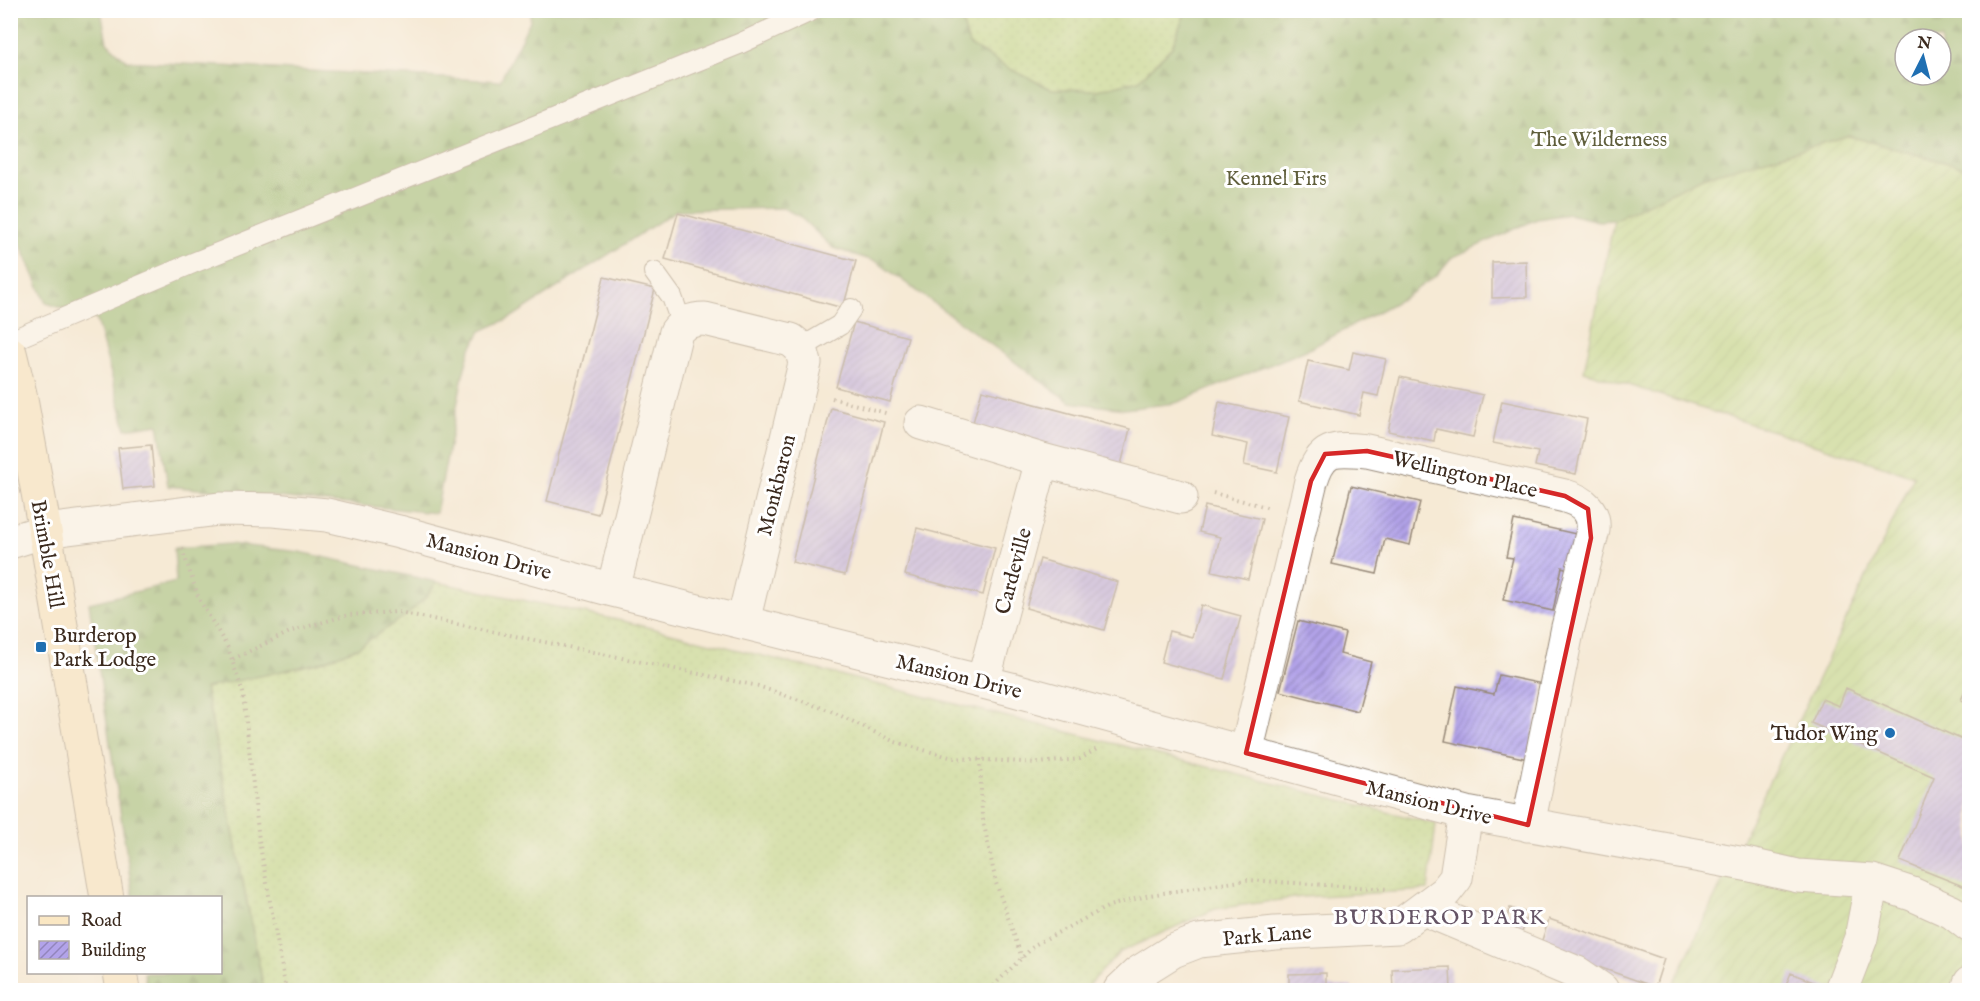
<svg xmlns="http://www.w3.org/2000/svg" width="1980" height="1001" viewBox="0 0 1980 1001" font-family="'IM FELL English',serif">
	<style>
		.grass { fill: url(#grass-dots); stroke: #78804f; stroke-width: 1.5 }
		.forest { fill: url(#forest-firs); stroke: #657146; stroke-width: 1.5; fill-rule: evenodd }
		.garden { fill: url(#garden-furrows); stroke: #78804f; stroke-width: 1.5 }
		.building { fill: url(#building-hatch) }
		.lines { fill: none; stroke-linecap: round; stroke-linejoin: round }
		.service-casing { stroke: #988a7a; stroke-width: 22 }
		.minor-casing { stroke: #988a7a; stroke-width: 35 }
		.secondary-casing { stroke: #988a7a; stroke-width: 35 }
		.path { stroke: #988a7a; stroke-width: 4; stroke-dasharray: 1.5 4.5; stroke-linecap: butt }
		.service { stroke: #fff; stroke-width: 20 }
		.minor { stroke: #fff; stroke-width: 33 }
		.secondary { stroke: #fae7c3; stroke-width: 33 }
		.marked { fill: none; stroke: #d62828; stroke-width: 4.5; stroke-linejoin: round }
		.poi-dot { fill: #1f6fb2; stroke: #fff; stroke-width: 2 }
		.labels { text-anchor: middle; stroke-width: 6; stroke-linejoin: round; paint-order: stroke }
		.park-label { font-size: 21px; fill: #5f5e3b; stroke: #fff }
		.street-label { font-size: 21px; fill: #3b2a1e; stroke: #fff }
		.poi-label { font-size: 21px; fill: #3b2a1e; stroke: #fff; text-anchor: start }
		.neighbourhood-label { font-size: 22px; letter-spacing: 1.5px; fill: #655465; stroke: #fff }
	</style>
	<defs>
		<pattern id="grass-dots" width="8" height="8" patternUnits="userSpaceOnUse" patternTransform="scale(1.5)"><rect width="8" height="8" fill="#b4d780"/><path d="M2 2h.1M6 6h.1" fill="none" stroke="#9cb96e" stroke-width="1.8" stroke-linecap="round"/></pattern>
		<pattern id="forest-firs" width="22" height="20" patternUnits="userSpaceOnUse" patternTransform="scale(1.5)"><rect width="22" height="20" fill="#8fb86e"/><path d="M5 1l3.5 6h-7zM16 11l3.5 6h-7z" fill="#76965a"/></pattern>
		<pattern id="garden-furrows" width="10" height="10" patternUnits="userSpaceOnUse" patternTransform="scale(1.5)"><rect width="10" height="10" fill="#b4d780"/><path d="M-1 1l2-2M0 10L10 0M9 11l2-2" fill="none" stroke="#9cb96e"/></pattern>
		<pattern id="building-hatch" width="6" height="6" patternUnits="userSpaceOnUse" patternTransform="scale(1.5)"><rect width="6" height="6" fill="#b2a3e9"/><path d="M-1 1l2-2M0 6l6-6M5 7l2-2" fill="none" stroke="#9285bc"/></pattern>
	</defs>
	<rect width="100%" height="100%" fill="#fff"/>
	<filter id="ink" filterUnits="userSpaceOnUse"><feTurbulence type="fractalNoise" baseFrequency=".0167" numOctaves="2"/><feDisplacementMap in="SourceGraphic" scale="12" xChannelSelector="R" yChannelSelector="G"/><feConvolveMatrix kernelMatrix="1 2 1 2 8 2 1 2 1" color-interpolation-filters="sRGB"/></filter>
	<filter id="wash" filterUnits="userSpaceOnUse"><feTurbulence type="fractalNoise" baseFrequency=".008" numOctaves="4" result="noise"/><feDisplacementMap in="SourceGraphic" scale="24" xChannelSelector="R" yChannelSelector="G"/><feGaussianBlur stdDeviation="1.35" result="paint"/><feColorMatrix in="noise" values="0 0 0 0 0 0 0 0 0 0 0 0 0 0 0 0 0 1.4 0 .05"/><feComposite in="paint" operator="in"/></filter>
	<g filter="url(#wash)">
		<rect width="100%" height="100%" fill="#f6ead5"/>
		<!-- grass -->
		<path class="grass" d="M959,11h227l-14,36 -33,33 -40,10 -48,-1 -41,-20 -41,-24z
			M437,582l190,40 809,202 -8,66 -126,7 -87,12 -95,43 -36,38h-820l-59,-303 113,-24 39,-15 68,-50z"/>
		<!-- forest -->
		<path class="forest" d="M10,11h91l6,31 20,19 373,20 30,-60 1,-10h428l10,34 41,24 41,20 47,1 41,-10 33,-33 14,-36h783v158l-121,-33 -145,41 -89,43 -16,1 -29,-7 -32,5 -86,39 -14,17 -32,22 -94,51 -135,55 -52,6 -54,-7 -193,-140 -44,-14 -34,-32 -16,-8 -106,2 -165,107 -31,14 -11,19 -7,25 -27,138 -268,-27 -10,-62 -32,5 -30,-110 -50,-16 -35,-81zM1905,39h36v36h-36z
			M230,544l70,8 137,30 -12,16 -17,16 -51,34 -39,15 -113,25 59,302h-117l-3,-17 76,-1v-74l-87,-1 -44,-294 87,-21 -2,-34z"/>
		<!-- garden -->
		<path class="garden" d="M1848,136l121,33v821h-298l243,-514 -330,-105 30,-151 89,-43z"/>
		<g id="blocks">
			<!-- building -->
			<path class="building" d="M678,213l178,48 -13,47 -178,-49z
				M1526,261l1,36 -35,1v-36z
				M604,277l51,12 -57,225 -51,-13z
				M854,322l54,15 -18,65 -54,-15z
				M1353,352l33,7 -8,37 -14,-3 -5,22 -60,-14 9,-40 41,9z
				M1400,377l83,18 -10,42 -37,-8 -2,12 -46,-10z
				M982,390l148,39 -9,36 -149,-39z
				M1502,401l85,18 -11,55 -41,-8 3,-14 -45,-9z
				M1219,402l70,15 -12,55 -33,-7 4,-21 -36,-8z
				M831,408l53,14 -39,153 -53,-13z
				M151,445l4,41 -32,3 -5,-41z
				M1351,486l69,16 -10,43 -25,-6 -8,35 -45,-10z
				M1205,506l57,13 -14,60 -36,-8 8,-34 -21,-5z
				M1514,520l62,14 -8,35 -6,-2 -9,44 -50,-11 10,-42 -7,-1z
				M917,528l78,20 -12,47 -78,-20z
				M1040,559l78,23 -14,48 -78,-22z
				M1201,605l40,11 -17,63 -63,-17 8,-31 23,6z
				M1298,621l47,12 -5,21 31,8 -13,49 -78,-20z
				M1499,675l44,9 -15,75 -83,-18 12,-55 37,8z
				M1970,680v24l-9,-4z
				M1846,688l117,52 7,-14v163l-70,-28 34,-84 -123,-54 11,-24 17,7z
				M1510,908l18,5 -7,23 -18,-5z
				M1549,919l115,40 -9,28 -115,-41z
				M1450,967l1,23h-58l-1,-21z
				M1326,973v13h26v4h-63v-16z
				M1791,973l40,16 -1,1h-46z"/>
		</g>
	</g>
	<g filter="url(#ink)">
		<use href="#blocks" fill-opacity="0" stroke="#988a7a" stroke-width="1.5"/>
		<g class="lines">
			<defs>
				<path id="service" d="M654,272l18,25 10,28
					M10,341l183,-78 546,-219 74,-34
					M801,348l39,-23 11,-16"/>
				<path id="minor" d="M921,423l121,37 139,37
					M10,542l35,-11 174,-22 54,1 54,5 72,17 214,58 398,99 455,124 284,52 48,11 74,5 40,13 40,18 18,14
					M613,590l63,-258c7,-10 17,-13 29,-13l86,21 10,8 4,15 -62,259
					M983,682l59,-222
					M1246,753l65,-272c11,-35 23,-33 56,-30l198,45c18,5 30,15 28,34l-25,97 -40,198
					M1424,909l153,64 25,17
					M1120,990l18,-17 35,-22 26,-10 76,-8 123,-6 47,-35 11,-14 10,-65
					M1841,990l20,-52 11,-57
					M1968,990l2,-7"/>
				<path id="secondary" d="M10,353l10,41 25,137 62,367
					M120,972l3,18"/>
			</defs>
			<!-- service casing -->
			<use href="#service" class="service-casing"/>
			<!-- minor casing -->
			<use href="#minor" class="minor-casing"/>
			<!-- secondary casing -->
			<use href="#secondary" class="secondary-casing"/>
			<!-- path -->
			<path class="path" d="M832,398l57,16
				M1213,493l57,15
				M182,549l17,50 29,49 15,45 16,147 27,150
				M233,659l59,-28 56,-16 50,-3 360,74 73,25 64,31 58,16 86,5 41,-4 17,-10
				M980,759l2,56 14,68 26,75
				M989,990l47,-46 73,-38 41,-11 97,-15 142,9"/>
			<!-- service -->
			<use href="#service" class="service"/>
			<!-- minor -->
			<use href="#minor" class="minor"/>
			<!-- secondary -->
			<use href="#secondary" class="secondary"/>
		</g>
	</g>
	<!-- marked area -->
	<path d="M0 0H1980V1001H0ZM1367,451l198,45 23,13 3,29 -63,287 -282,-72 65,-272 14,-27z" fill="#f6ead5" fill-opacity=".55" fill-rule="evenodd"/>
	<path class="marked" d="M1367,451l198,45 23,13 3,29 -63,287 -282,-72 65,-272 14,-27z"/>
	<!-- markers -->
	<g class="poi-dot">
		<rect x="35" y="641" width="12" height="12" rx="3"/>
		<circle cx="1890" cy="733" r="6"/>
	</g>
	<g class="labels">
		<!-- park labels -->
		<g class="park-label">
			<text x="1599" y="146">The Wilderness</text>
			<text x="1276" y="185">Kennel Firs</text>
		</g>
		<!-- street labels -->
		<g class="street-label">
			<text transform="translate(1465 474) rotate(13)" y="7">Wellington Place</text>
			<text transform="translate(776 485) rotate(-76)" y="7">Monkbaron</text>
			<text transform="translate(48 554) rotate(80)" y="7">Brimble Hill</text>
			<text transform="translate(489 556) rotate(15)" y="7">Mansion Drive</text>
			<text transform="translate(1013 571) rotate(-75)" y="7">Cardeville</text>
			<text transform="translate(959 676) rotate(14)" y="7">Mansion Drive</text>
			<text transform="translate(1429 802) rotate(14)" y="7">Mansion Drive</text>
			<text transform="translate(1267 935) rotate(-5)" y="7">Park Lane</text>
		</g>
		<!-- poi labels -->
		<g class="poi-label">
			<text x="53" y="642">Burderop<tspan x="53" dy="24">Park Lodge</tspan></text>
			<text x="1878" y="740" text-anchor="end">Tudor Wing</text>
		</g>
		<!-- neighbourhood labels -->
		<g class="neighbourhood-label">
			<text x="1440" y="924">BURDEROP PARK</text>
		</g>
	</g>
	<!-- margin -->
	<rect width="1980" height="1001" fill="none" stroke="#fff" stroke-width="36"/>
	<!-- legend -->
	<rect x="27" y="896" width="195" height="78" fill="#ffffff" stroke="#b1aaa5" stroke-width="1.5"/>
	<rect x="39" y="916" width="30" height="9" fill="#fae7c3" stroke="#b1aaa5" stroke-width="1.5"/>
	<text x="81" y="926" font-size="18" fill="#3b2a1e">Road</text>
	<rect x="39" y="941" width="30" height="18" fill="url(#building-hatch)" stroke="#b1aaa5" stroke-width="1.5"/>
	<text x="81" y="956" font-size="18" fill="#3b2a1e">Building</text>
	<!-- north arrow -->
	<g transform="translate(1923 57) rotate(6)"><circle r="28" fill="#ffffff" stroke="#b1aaa5" stroke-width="1.5"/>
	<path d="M0-4.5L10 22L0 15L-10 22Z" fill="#1f6fb2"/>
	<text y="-9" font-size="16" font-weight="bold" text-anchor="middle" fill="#3b2a1e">N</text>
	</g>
</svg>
